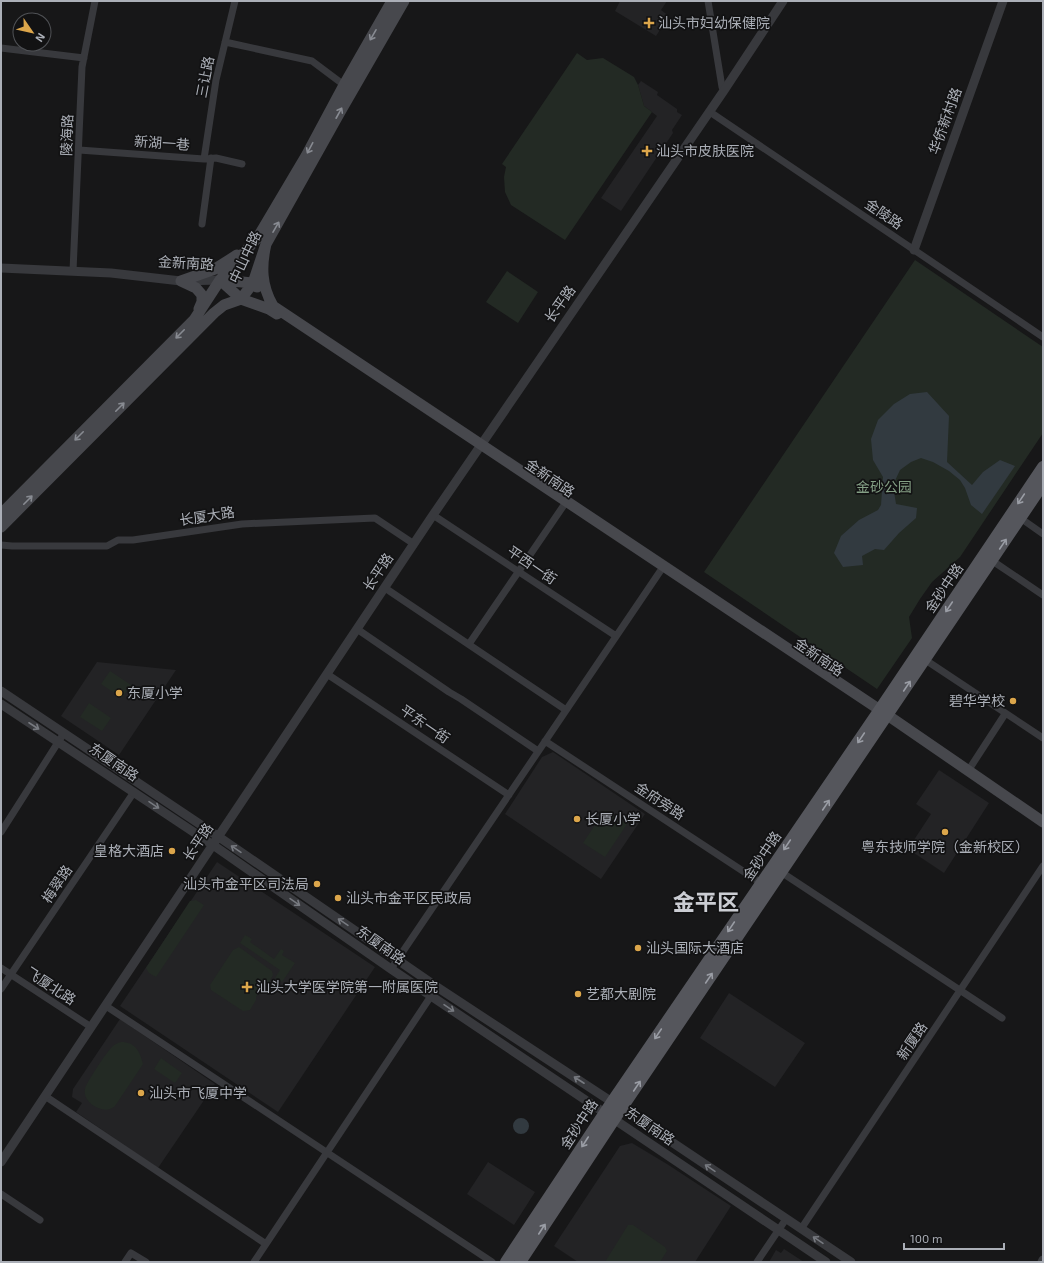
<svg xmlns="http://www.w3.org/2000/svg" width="1044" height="1263" viewBox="0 0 1044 1263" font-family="'Exo 2','Noto Sans SC',sans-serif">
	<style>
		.built { fill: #232325 }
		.green { fill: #232a24 }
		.water { fill: #323a40 }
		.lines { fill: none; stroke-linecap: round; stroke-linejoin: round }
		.minor { stroke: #38393d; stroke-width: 7 }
		.tertiary { stroke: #38393d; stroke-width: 9 }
		.secondary { stroke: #47484d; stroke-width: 11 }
		.primary { stroke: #55565c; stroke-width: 12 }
		.oneway { stroke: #888b92 }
		.oneway2 { stroke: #9a9da5 }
		.oneway3 { stroke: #777a80 }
		.poi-dot { fill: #dca64b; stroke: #121213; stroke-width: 1.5 }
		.labels { text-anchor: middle; stroke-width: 3.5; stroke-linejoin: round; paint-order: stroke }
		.poi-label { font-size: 14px; fill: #abafb7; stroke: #121213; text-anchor: start }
		.street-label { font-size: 14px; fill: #abafb7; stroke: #121213 }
		.park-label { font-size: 14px; fill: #849f85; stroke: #121213 }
		.town-label { font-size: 22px; font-weight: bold; fill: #cbcdd3; stroke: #121213 }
	</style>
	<rect width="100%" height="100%" fill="#171718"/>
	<!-- built -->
	<path class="built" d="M620,1h47l-6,9 8,6 -13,20 -41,-25z
		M641,81l17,11 -1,3 20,14v3l5,3 -10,15 1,3 -52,78 -20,-13 56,-82 -13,-10 -6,-21z
		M97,662l79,8 -57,85 -58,-39z
		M553,752l92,62 -44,65 -96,-65 37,-57z
		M939,770l50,33 -45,70 -36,-24 23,-35 -15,-10z
		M217,862l158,105 -97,145 -158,-106z
		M729,993l76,50 -30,44 -75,-49z
		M120,1019l95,65 -57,84 -82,-56 6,-9 -10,-6 1,-8z
		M632,1143l35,21 64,42 -36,56h-117l-24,-16 66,-100z
		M488,1162l47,30 -21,33 -47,-31z
		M784,1249l20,13h-35l7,-12 5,3z"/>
	<!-- green -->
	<path class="green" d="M577,53l10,7 16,-2 31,19 4,8 6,21 8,6 -87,128 -54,-35 -6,-13 -1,-15 2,-10 -4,-3z
		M915,260l128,87v86l-83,124 -28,25 -12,17 -11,18 3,21 -35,51 -173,-117z
		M507,271l31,21 -20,31 -32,-21z
		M110,671l21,14 -9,13 -21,-14z
		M89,703l22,15 -9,13 -22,-14z
		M605,810l22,14 -22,33 -22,-14z
		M196,900l8,5 -48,72 -7,-4 -3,-5 44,-67z
		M245,935l7,4 -2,3 24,17 7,-10 3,2 -2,4 13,8 -13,19 -7,-4 5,-8 -40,-27z
		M239,947l33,24 1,4 -6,11h-4l-7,11v3l-6,10 -7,1 -32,-21 -1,-5 23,-35z
		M121,1042c14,0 19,9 22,22l-28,42c-6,5 -10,4 -17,2 -8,-3 -15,-11 -13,-19 1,-6 23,-39 27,-42 3,-3 6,-4 9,-5z
		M161,1058l21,15 -7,10 -21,-14z
		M628,1225h5l32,22 2,4 -7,11h-55z"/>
	<!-- water -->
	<path class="water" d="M927,392l22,24 -2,46 25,23 11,-13 17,-12 15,6 -33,48 -11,-9 -6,-17 -5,-8 -11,-9 -16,-9 -12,-4 -10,4 -11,8 -7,15 3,19 21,4 -1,10 -17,15 -15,17 -9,-1 -13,7 1,9 -20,2 -9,-14 7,-17 18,-16 19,-10 3,-5 2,-28 -10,-17 -2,-21 7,-19 16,-16 16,-10z
		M513 1126a8 8 0 1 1 16 0a8 8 0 1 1-16 0Z"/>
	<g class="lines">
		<!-- minor -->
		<path class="minor" d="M708,1l14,86
			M225,42l87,19 32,24
			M1,48l83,10
			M710,112l333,225
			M79,150l125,9 12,-1 26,6
			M204,159l12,-79 19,-79
			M202,224l9,-66
			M73,271l9,-204 13,-66
			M433,515l183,121
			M1026,522l17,12
			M1,545l11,1h95l11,-6h15l109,-16 133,-6 36,24
			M997,564l46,31
			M385,588l181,122
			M357,629l92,63 12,7 77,52
			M469,644l95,-139
			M930,663l113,75
			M327,674l182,121
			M545,741l216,142
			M968,771l37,-57
			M1,832l63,-99
			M781,872l221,146
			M1,968l87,57
			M391,969l270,-399
			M1,989l133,-197
			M106,1006l386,256
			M45,1096l221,148
			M1,1194l39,26
			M801,1229l242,-363
			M125,1262l6,-9 15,9
			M254,1262l183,-275
			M757,1262l29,-43"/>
		<!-- tertiary -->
		<path class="tertiary" d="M914,250l89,-249
			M1,268l110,5 70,8 39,-1
			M1,691l218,146 218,150 175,115 239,160
			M1,704l212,141 178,124 435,293
			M1,1162l432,-647 290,-423 60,-91
			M1042,1262l1,-2"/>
		<!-- secondary -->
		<path class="secondary" d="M266,244c-5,22 -5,41 7,62l607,404 163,112
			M220,280l21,19 28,10 8,5
			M220,280l33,3 4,4
			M181,281l34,-12 22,-14
			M181,281l15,7 6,7v7l-3,7
			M1,514l193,-194 26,-40 38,-43 48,-81 38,-71 48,-84
			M1,527l213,-214 10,-8 17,-6 12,-16 13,-39 74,-132 64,-111"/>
		<!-- primary -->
		<path class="primary" d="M506,1262l106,-160 265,-388 166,-247
			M520,1262l101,-153 422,-625"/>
	</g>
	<!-- one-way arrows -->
	<defs><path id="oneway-shaft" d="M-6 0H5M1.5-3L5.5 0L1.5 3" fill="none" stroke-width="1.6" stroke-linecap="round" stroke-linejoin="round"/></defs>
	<g class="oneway">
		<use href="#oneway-shaft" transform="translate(373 35) rotate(120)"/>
		<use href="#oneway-shaft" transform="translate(339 113) rotate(-61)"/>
		<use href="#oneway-shaft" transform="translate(310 148) rotate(118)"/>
		<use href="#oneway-shaft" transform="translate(276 227) rotate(-60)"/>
		<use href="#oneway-shaft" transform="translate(180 334) rotate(135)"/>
		<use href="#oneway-shaft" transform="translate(120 407) rotate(-45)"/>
		<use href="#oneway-shaft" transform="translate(79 436) rotate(135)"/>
		<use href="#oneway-shaft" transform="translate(28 500) rotate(-45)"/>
	</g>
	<g class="oneway2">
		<use href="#oneway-shaft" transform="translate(1021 499) rotate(124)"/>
		<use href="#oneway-shaft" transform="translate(1003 544) rotate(-56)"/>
		<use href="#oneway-shaft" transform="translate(949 607) rotate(124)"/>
		<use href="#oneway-shaft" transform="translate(907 686) rotate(-56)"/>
		<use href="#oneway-shaft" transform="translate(861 738) rotate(124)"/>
		<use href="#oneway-shaft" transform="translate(826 805) rotate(-56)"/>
		<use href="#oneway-shaft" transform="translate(787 845) rotate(124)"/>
		<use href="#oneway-shaft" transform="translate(731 927) rotate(124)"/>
		<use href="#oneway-shaft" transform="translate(709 978) rotate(-56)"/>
		<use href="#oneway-shaft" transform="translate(658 1034) rotate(124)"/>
		<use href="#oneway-shaft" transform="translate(637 1086) rotate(-56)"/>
		<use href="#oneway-shaft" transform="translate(585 1142) rotate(123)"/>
		<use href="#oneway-shaft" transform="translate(542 1229) rotate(-57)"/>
	</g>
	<g class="oneway3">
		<use href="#oneway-shaft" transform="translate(34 726) rotate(33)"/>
		<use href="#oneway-shaft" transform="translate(154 805) rotate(34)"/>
		<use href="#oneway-shaft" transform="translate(236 849) rotate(-146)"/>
		<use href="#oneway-shaft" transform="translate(295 902) rotate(35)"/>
		<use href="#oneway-shaft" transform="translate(343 922) rotate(-146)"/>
		<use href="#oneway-shaft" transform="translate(449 1008) rotate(34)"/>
		<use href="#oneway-shaft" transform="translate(579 1080) rotate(-147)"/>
		<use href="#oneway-shaft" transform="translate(710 1168) rotate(-146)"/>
		<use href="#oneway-shaft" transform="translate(818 1240) rotate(-146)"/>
	</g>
	<!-- markers -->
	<g class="poi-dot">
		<path d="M647 17h4v4h4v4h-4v4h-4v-4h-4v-4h4z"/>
		<path d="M645 145h4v4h4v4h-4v4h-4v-4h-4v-4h4z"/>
		<circle cx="119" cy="693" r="4"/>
		<circle cx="1013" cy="701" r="4"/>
		<circle cx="577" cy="819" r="4"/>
		<circle cx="945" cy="832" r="4"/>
		<circle cx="172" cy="851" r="4"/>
		<circle cx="317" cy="884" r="4"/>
		<circle cx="338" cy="898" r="4"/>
		<circle cx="638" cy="948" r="4"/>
		<path d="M245 981h4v4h4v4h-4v4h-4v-4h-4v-4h4z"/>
		<circle cx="578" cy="994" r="4"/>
		<circle cx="141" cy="1093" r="4"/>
	</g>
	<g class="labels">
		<!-- poi labels -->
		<g class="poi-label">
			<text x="658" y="28">汕头市妇幼保健院</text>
			<text x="656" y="156">汕头市皮肤医院</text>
			<text x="127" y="698">东厦小学</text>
			<text x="1005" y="706" text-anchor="end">碧华学校</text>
			<text x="585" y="824">长厦小学</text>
			<text x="945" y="852" text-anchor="middle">粤东技师学院（金新校区）</text>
			<text x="164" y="856" text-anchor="end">皇格大酒店</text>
			<text x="309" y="889" text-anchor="end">汕头市金平区司法局</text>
			<text x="346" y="903">汕头市金平区民政局</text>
			<text x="646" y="953">汕头国际大酒店</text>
			<text x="256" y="992">汕头大学医学院第一附属医院</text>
			<text x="586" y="999">艺都大剧院</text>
			<text x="149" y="1098">汕头市飞厦中学</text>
		</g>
		<!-- street labels -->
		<g class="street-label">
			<text transform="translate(205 77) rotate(-79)" y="5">三让路</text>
			<text transform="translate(945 121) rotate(-70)" y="5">华侨新村路</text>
			<text transform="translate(67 135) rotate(-88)" y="5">陵海路</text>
			<text transform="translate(162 143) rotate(4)" y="5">新湖一巷</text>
			<text transform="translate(884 214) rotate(34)" y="5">金陵路</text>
			<text transform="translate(245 257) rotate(-65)" y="5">中山中路</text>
			<text transform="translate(186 263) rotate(3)" y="5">金新南路</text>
			<text transform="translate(560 304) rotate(-55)" y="5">长平路</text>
			<text transform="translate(550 478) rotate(34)" y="5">金新南路</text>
			<text transform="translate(207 516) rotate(-9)" y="5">长厦大路</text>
			<text transform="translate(532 565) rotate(34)" y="5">平西一街</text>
			<text transform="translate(378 572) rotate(-56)" y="5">长平路</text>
			<text transform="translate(944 588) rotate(-56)" y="5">金砂中路</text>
			<text transform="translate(819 657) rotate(34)" y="5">金新南路</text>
			<text transform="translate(425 724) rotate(34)" y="5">平东一街</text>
			<text transform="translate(114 762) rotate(34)" y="5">东厦南路</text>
			<text transform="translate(660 801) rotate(33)" y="5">金府旁路</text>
			<text transform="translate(198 842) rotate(-56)" y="5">长平路</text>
			<text transform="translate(762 856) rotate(-56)" y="5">金砂中路</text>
			<text transform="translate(57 884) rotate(-56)" y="5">梅翠路</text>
			<text transform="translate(381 945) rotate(35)" y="5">东厦南路</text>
			<text transform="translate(51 986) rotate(33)" y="5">飞厦北路</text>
			<text transform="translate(912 1041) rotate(-56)" y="5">新厦路</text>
			<text transform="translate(579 1124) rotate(-57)" y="5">金砂中路</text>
			<text transform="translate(650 1126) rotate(34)" y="5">东厦南路</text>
		</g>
		<!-- park labels -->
		<g class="park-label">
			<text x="884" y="492">金砂公园</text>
		</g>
		<!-- town labels -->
		<g class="town-label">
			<text x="706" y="910">金平区</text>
		</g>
	</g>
	<!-- border -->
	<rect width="1044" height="1263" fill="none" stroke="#abafb7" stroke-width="4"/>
	<!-- north arrow -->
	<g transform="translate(32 32) rotate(124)"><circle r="19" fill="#121213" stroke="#4f5155"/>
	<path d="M0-3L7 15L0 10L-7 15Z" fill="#dca64b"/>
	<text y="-6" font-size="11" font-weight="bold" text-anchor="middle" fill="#abafb7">N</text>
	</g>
	<!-- scale -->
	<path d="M904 1243v6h100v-6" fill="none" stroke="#abafb7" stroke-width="2"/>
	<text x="910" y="1243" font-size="12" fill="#abafb7" stroke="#121213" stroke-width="3" paint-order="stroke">100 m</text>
</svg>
